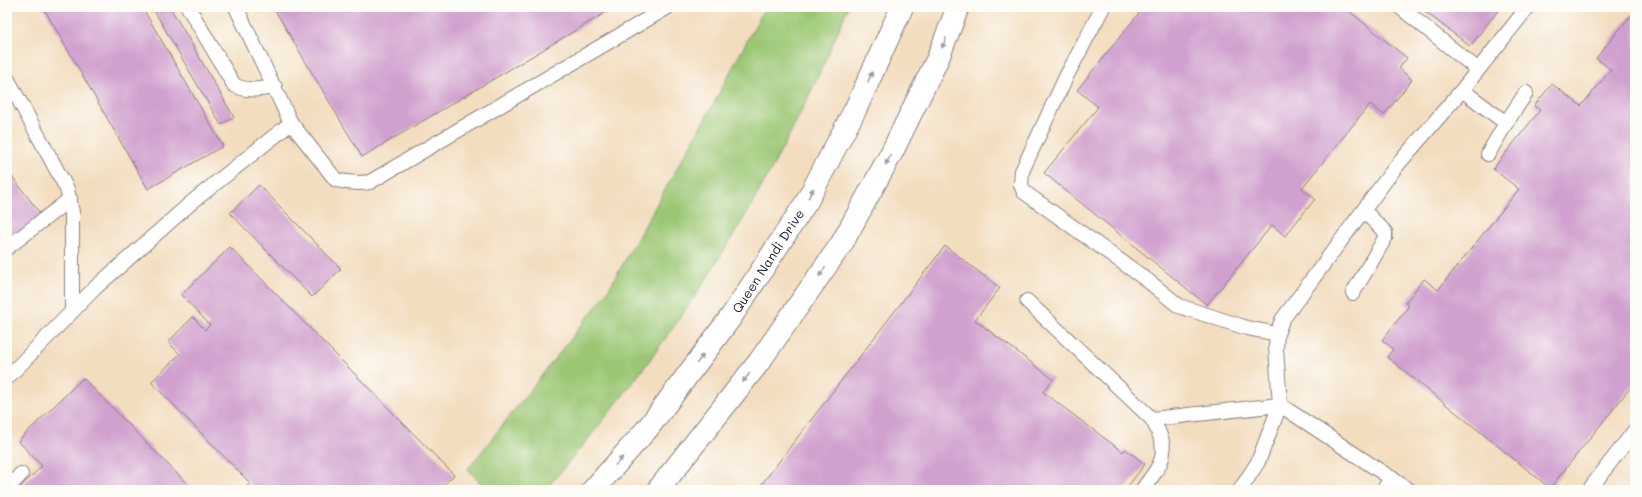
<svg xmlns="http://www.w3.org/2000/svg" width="1642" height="497" viewBox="0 0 1642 497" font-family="Mali,sans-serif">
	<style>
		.green { fill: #9bc774; stroke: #5e7458 }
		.building { fill: #d0a0ce }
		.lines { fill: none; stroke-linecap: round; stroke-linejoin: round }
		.lane-casing { stroke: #8a807d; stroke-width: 16 }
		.secondary-casing { stroke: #8a807d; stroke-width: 24 }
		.lane { stroke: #fff; stroke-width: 14 }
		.secondary { stroke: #fff; stroke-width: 22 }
		.oneway { fill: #9c9ca7 }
		.labels { text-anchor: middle; stroke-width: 3; stroke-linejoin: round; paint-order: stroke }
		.street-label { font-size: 13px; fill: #22223b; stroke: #fdfcf7 }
	</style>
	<rect width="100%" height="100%" fill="#fdfcf7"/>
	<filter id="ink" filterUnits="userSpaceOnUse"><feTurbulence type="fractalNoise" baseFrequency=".025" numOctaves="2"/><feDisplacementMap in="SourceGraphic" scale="8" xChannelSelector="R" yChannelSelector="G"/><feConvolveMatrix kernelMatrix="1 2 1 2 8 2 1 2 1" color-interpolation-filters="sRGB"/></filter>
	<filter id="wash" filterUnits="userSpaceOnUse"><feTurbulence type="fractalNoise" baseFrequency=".012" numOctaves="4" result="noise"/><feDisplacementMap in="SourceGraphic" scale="16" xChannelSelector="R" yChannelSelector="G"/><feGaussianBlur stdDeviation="0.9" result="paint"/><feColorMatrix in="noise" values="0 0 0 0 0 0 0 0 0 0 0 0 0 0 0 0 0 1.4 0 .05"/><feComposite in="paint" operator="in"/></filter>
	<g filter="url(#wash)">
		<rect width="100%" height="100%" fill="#f3ddbf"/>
		<!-- green -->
		<path class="green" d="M765,7h83c-43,106 -98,208 -162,302 -43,63 -91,123 -141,181h-59l-18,-21 138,-175 108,-191z"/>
		<g id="blocks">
			<!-- building -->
			<path class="building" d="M43,7h99l81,139 -75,43z
				M152,7h18l64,110 -13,8z
				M273,7h342l-253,150z
				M1144,7h200l63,51 -8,10 13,12 -28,35 -14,-11 -68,84 13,11 -30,37 -13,-11 -65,80 -163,-132 54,-66 -21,-17z
				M1419,7h82l-31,39z
				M1632,14l3,3v365l-85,106 -163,-131 6,-8 -11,-9 27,-34 -4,-3 19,-24 14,11 81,-101 -26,-20 47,-59 -6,-4 18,-22 29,22 30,-36 -15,-12z
				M7,170l36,47 -36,27z
				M259,185l82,84 -29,28 -82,-84z
				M945,246l55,42 -25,32 78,59 -10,13 80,60 2,-3 20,15 -20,26h-368z
				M230,247l224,228 -16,15h-195l7,-7 -99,-101 29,-28 -12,-12 25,-25 12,13 5,-5 -29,-30z
				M83,378l110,112h-176l25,-24 -24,-25z"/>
		</g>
	</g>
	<g filter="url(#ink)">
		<use href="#blocks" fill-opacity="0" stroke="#8a807d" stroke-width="1"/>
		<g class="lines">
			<defs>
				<path id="lane" d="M188,7l46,78c13,7 26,4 41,2
					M1103,7l-37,70 -44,94 -1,14 3,7 123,88 32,26 68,22 30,6
					M1400,7l77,62
					M7,78l60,111 5,23v100
					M1462,90l44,33 20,-30
					M291,123l45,57c12,3 22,4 34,2l298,-175
					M1488,154l18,-31
					M7,248l63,-49
					M1353,293l32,-55v-6l-21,-21
					M1027,301l125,118c19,33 12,42 -10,71
					M7,378l88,-90 97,-86 99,-79 -55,-116
					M1152,419l128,-14 129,85
					M7,489l14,-15
					M1240,490l18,-28 22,-57 -4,-57 1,-14 5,-14 112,-151 68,-79 66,-83
					M1383,490l9,-12
					M1589,490l46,-60"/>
				<path id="secondary" d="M593,490l55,-62 83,-111 76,-116 49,-93 46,-101
					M658,490l101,-128 83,-119 50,-91 46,-94 20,-51"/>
			</defs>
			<!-- lane casing -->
			<use href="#lane" class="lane-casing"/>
			<!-- secondary casing -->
			<use href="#secondary" class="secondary-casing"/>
			<!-- lane -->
			<use href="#lane" class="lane"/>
			<!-- secondary -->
			<use href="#secondary" class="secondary"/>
		</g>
		<!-- one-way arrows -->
		<defs><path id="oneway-solid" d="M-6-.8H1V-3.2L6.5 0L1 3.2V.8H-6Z"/></defs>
		<g class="oneway">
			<use href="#oneway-solid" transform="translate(944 43) rotate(112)"/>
			<use href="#oneway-solid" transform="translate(870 77) rotate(-66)"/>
			<use href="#oneway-solid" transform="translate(888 160) rotate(119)"/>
			<use href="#oneway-solid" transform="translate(811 193) rotate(-62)"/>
			<use href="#oneway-solid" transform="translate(822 272) rotate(125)"/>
			<use href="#oneway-solid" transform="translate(700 359) rotate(-53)"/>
			<use href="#oneway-solid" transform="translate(746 378) rotate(128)"/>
			<use href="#oneway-solid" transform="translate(619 461) rotate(-49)"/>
		</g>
	</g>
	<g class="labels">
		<!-- street labels -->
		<g class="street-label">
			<text transform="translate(768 261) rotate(-57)" y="5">Queen Nandi Drive</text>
		</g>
	</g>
	<!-- margin -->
	<rect width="1642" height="497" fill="none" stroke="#fdfcf7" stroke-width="24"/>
</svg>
